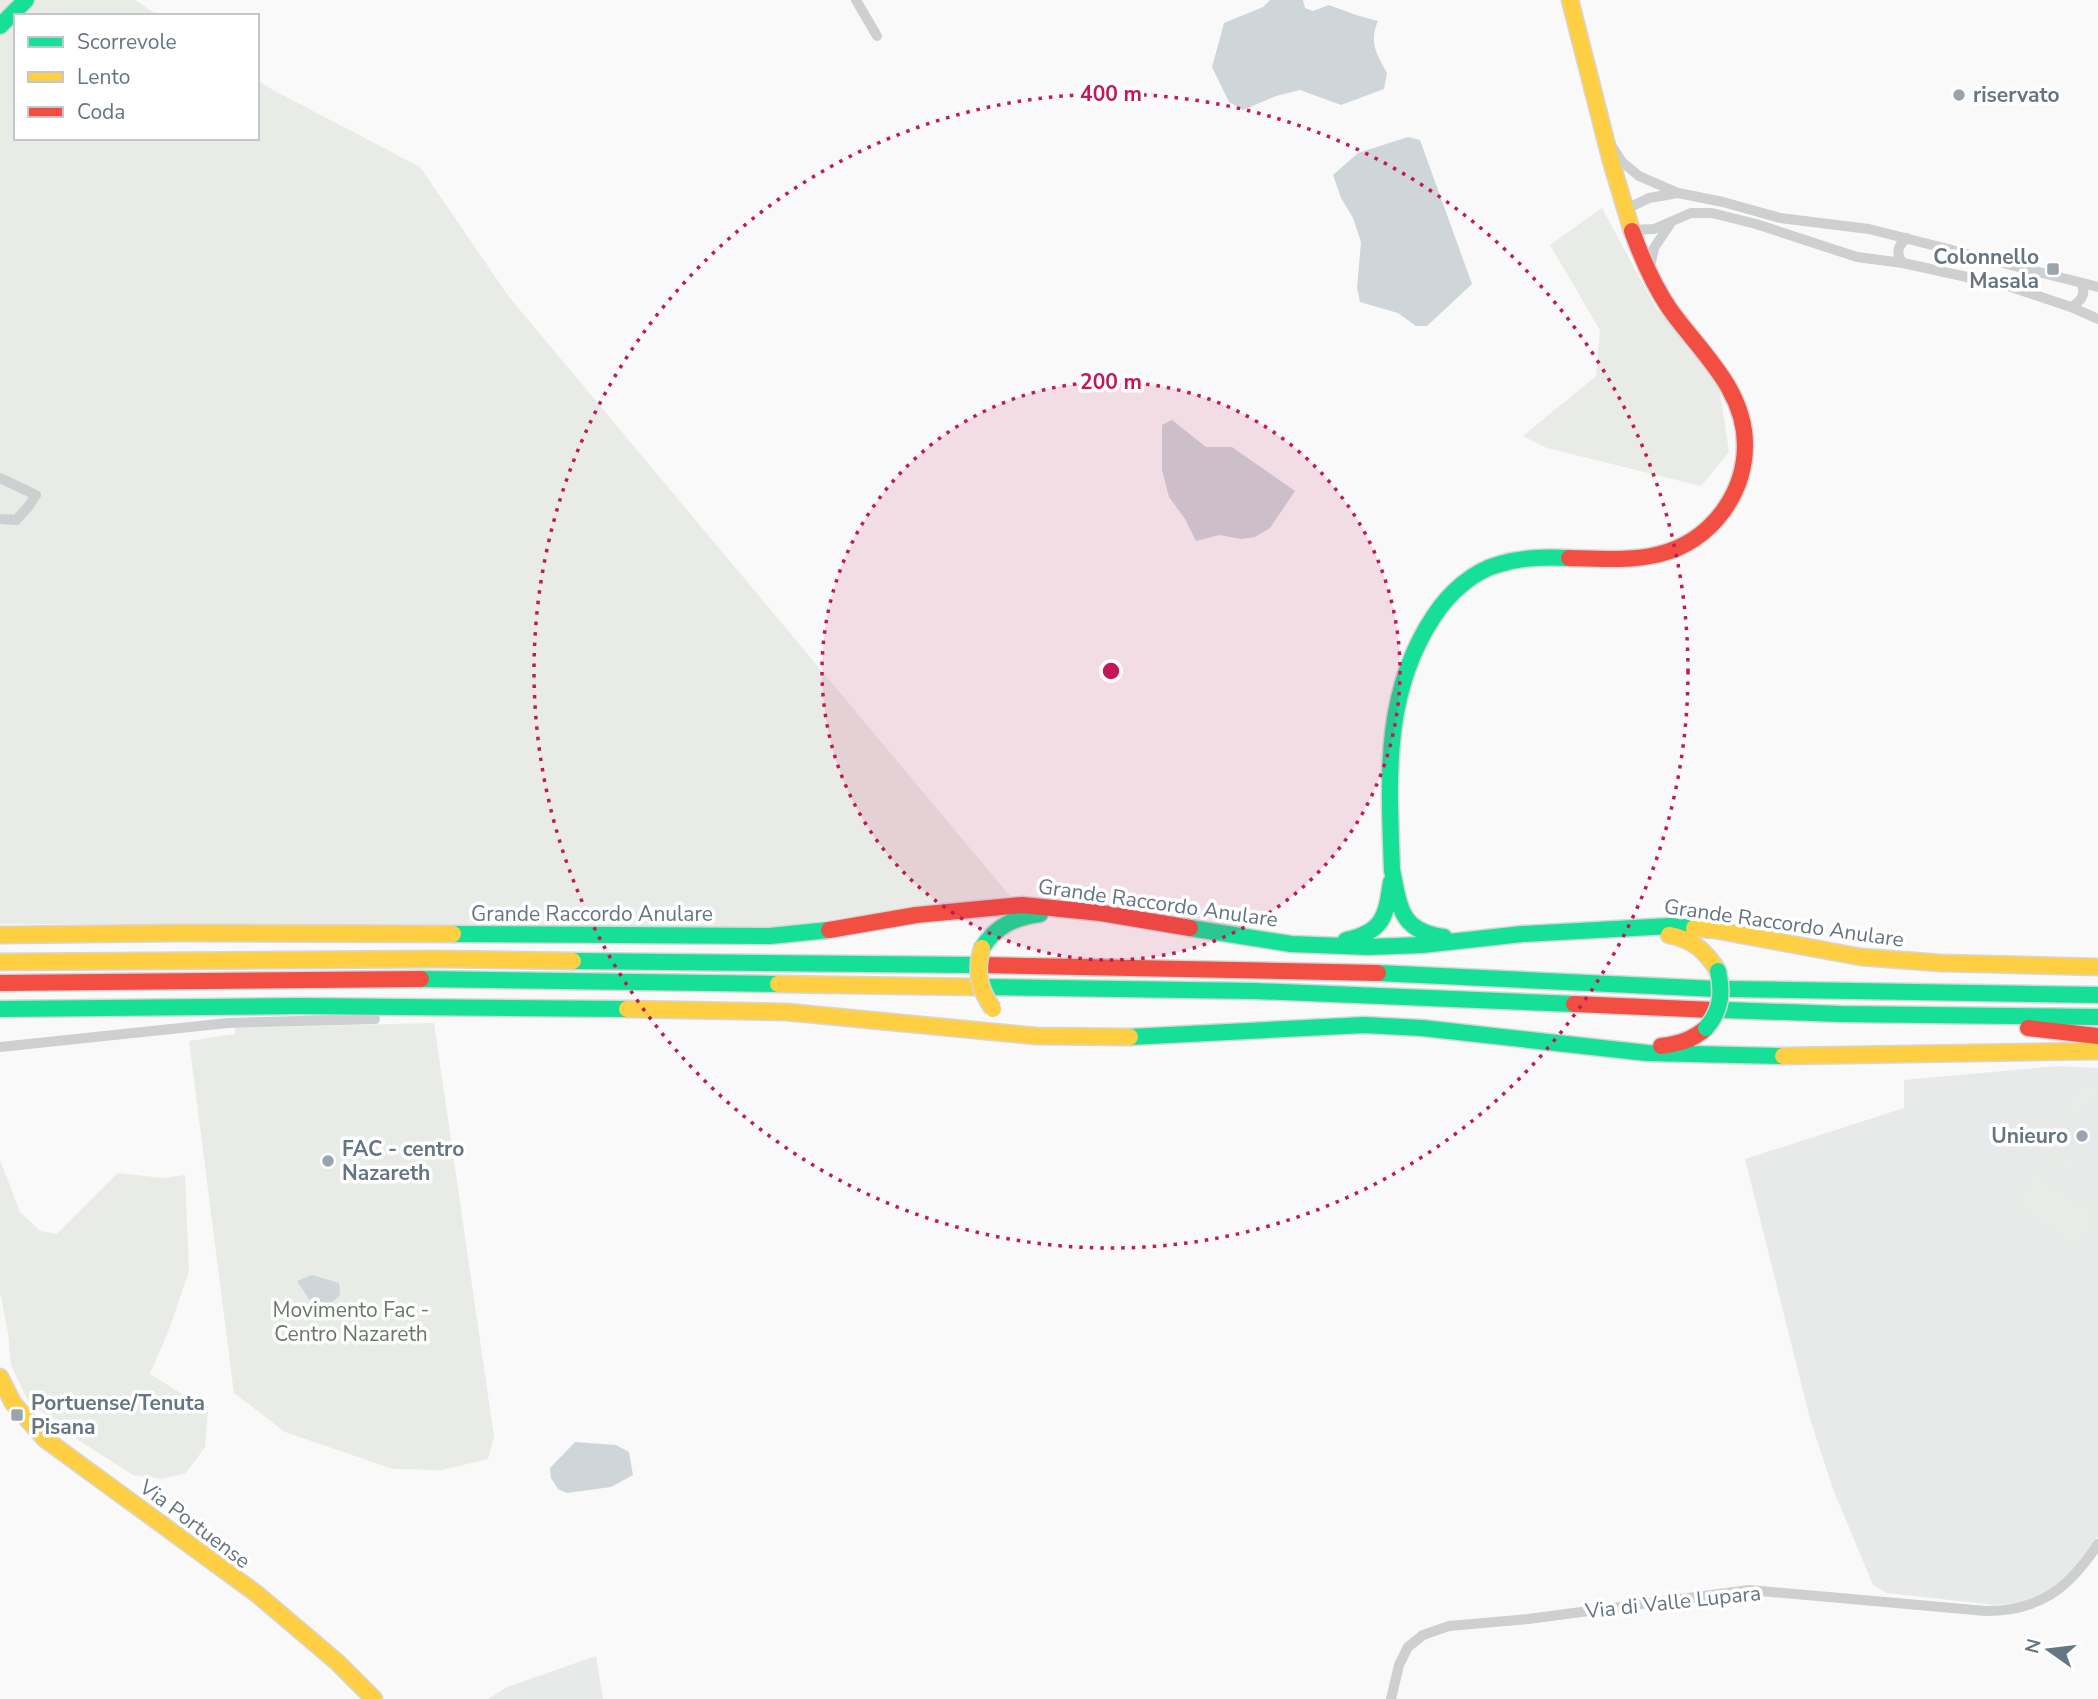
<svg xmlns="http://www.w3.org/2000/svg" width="2098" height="1699" viewBox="0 0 2098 1699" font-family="'Nunito Sans',sans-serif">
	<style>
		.built { fill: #e8e9e9 }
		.green { fill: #e8ebe6 }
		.water { fill: #ced6d9 }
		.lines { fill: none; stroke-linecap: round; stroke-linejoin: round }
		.fast-casing { stroke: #d5d6d7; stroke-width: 19 }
		.slow-casing { stroke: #d5d6d7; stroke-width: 19 }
		.jam-casing { stroke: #d5d6d7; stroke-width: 19 }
		.street { stroke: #cecfd0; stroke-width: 10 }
		.fast { stroke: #16e098; stroke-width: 16 }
		.slow { stroke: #ffcf43; stroke-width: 16 }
		.jam { stroke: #f24e42; stroke-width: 16 }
		.fast-bridge-casing { stroke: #d5d6d6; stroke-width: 19; stroke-linecap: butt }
		.slow-bridge-casing { stroke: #d5d6d6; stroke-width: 19; stroke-linecap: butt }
		.fast-bridge { stroke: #16e098; stroke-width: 16 }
		.slow-bridge { stroke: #ffcf43; stroke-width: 16 }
		.ring { fill: none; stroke: #c2185b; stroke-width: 3.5; stroke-dasharray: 3.5 7 }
		.poi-dot { fill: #99a4ac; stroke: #fff; stroke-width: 2.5 }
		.labels { text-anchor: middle; stroke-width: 7; stroke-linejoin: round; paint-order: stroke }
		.poi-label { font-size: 21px; font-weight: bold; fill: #657683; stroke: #fff; text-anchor: start }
		.street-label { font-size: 21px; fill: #657683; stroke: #fff }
		.park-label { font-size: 21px; fill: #687a64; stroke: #fff }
		.centre { fill: #c2185b; stroke: #fff; stroke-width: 3.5 }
		.ring-label { font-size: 21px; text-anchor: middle; font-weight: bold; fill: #c2185b; stroke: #fff; stroke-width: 7; stroke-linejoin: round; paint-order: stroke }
	</style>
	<rect width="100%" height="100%" fill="#f9f9f9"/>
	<!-- built -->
	<path class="built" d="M2058,1066l40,2v468l-9,15 -21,24 -26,21 -9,5 -38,4 -108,-12 -14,-8 -40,-96 -23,-70 -65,-260 159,-51v-28z
		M596,1656l7,43h-115l19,-12z"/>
	<!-- green -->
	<path class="green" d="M0,0h135l24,16h-143v122h241v-58l16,10 147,77 89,130 501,599 -244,32 -766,-4z
		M1602,208l54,100 62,71 11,73 -28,34 -154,-38 -24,-12 73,-60 4,-46 -50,-85z
		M434,1023l60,414 -6,22 -46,11 -49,-1 -108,-37 -51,-39 -45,-352 46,-7v-6z
		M2069,1082l3,1 -40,61h-3v-5l35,-53z
		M2081,1087h8l9,5v8l-7,-4 -14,22 -12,-8z
		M2044,1142l40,29 -5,6 -32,-22 -3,-5z
		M2032,1159l41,26v4h-3l-39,-26z
		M0,1160l20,52 20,19 17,3 61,-61 44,5 23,-3 4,96 -19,56 -20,47 58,36 -3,37 -19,26 -24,6 -29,-4 -53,-34 -52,-40 -17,-36 -3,-32 -8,-41z
		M2036,1174l61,41 -21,31 -61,-41z"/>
	<!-- water -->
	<path class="water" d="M1270,0h33l2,8 8,3 16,-6 27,10 22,6c-9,21 -2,32 9,52l-3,16 -43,16 -41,-15 -24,6 -33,14 -14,-8 -17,-35 12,-44 39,-16z
		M1408,137l12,3 52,144 -45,42h-11l-18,-13 -38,-11 -3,-14 4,-46 -8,-24 -12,-20 -8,-23 25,-22z
		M1172,420l34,27h26l63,44 -25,37 -15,9 -14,2 -22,-4 -23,6 -11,-22 -16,-22 -7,-27v-45z
		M312,1275l27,8 1,12 -10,9 -21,-5 -12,-18z
		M575,1442l41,3 13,7 4,23 -22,12 -44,6 -9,-4 -7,-11 -1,-10z"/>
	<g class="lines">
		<defs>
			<path id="fast" d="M0,26l26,-26
				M1392,870c-3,-90 -10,-176 42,-254 15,-23 39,-45 66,-52 23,-7 46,-7 69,-6
				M1392,870c8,38 8,61 52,67
				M1190,928l101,16 78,3 53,-2 100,-11 148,-8 24,2
				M453,934l317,2 59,-6
				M1346,940c37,-8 40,-23 45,-58
				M982,948c14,-22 33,-31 58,-34
				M573,961l398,4
				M1378,973l339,16
				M421,979l357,5
				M987,987l268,4 319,13
				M1729,989l369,6
				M0,1009l297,-3 330,3
				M1725,1010l116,4 257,3
				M1130,1037l234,-12 58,3 225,25 136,3"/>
			<path id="slow" d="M1570,0l41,161 21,70
				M1694,928l21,2 146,27 80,6 157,4
				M0,935l180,-2 273,1
				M1669,935c23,4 37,16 49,36
				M0,962l437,-3 136,2
				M778,984l196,3
				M627,1009l160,3 249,24 94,1
				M1783,1056l315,-5
				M0,1377l13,26 32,36 212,155 80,68 37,37"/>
			<path id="jam" d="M1569,558c60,2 115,7 155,-48 14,-20 21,-42 21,-65 0,-57 -46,-94 -76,-137 -16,-24 -27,-49 -37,-77
				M829,930l87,-15 106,-10 79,8 89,15
				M983,965l395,8
				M0,983l421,-4
				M1574,1004l139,6
				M2028,1028l70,8
				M1661,1046c17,-2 32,-6 45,-18"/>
		</defs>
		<!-- fast casing -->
		<use href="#fast" class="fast-casing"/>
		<!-- slow casing -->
		<use href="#slow" class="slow-casing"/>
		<!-- jam casing -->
		<use href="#jam" class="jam-casing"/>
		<!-- street -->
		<path class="street" d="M856,0l21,36
			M1609,142l13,20 17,14 39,17 45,9 57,16 89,11 229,58
			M1624,210l25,-12 29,-5
			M1632,230l22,-1 37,-16h21l44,11 101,33 46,6 105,23 63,21 27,12
			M1903,263c-8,-9 -5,-18 4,-25
			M1649,272l5,-24 16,-24
			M2071,307c10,-6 15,-12 11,-23
			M0,478l36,17 -8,12 -12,13 -16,-1
			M0,1047l228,-24 147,-4
			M1391,1699l8,-34 9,-18 15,-12 26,-9 79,-7 221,-29 237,21c54,0 83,-23 112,-67"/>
		<!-- fast -->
		<use href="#fast" class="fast"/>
		<!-- slow -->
		<use href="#slow" class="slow"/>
		<!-- jam -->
		<use href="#jam" class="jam"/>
		<defs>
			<path id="fast-bridge" d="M1706,1028c15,-17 17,-35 12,-57"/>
			<path id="slow-bridge" d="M982,948c-7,23 -3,41 11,61"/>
		</defs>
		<!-- fast-bridge casing -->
		<use href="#fast-bridge" class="fast-bridge-casing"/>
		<!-- slow-bridge casing -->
		<use href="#slow-bridge" class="slow-bridge-casing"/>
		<!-- fast-bridge -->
		<use href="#fast-bridge" class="fast-bridge"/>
		<!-- slow-bridge -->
		<use href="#slow-bridge" class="slow-bridge"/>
	</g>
	<!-- distance rings -->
	<circle cx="1111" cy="671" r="289" fill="#c2185b" fill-opacity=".12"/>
	<g class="ring">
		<circle cx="1111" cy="671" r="289"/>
		<circle cx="1111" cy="671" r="577"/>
	</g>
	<!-- markers -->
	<g class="poi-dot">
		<circle cx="1959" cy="95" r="7"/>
		<rect x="2046" y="262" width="14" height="14" rx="3.5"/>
		<circle cx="2082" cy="1136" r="7"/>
		<circle cx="328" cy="1161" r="7"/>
		<rect x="10" y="1408" width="14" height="14" rx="3.5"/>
	</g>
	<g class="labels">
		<!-- poi labels -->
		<g class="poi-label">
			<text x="1973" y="102">riservato</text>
			<text x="2039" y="264" text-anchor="end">Colonnello<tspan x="2039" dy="24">Masala</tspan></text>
			<text x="2068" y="1143" text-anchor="end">Unieuro</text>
			<text x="342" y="1156">FAC - centro<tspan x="342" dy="24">Nazareth</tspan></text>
			<text x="31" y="1410">Portuense/Tenuta<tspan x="31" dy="24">Pisana</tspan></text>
		</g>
		<!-- street labels -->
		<g class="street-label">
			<text transform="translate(1158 903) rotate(8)" y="7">Grande Raccordo Anulare</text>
			<text x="592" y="921">Grande Raccordo Anulare</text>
			<text transform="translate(1784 923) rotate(8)" y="7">Grande Raccordo Anulare</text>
			<text transform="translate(195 1524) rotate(37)" y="7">Via Portuense</text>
			<text transform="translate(1673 1602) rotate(-6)" y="7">Via di Valle Lupara</text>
		</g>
		<!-- park labels -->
		<g class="park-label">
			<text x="351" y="1317">Movimento Fac -<tspan x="351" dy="24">Centro Nazareth</tspan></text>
		</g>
	</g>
	<circle cx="1111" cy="671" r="10" class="centre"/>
	<g class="ring-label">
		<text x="1111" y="101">400 m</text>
		<text x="1111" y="389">200 m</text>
	</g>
	<!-- legend -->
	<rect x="14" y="14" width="245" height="126" fill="#ffffff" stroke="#c1c8cd" stroke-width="2"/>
	<rect x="28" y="37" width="35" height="10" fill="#16e098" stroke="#c1c8cd" stroke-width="2"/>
	<text x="77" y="49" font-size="21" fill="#657683">Scorrevole</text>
	<rect x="28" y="72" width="35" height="10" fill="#ffcf43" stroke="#c1c8cd" stroke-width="2"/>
	<text x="77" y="84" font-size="21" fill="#657683">Lento</text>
	<rect x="28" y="107" width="35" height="10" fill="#f24e42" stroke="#c1c8cd" stroke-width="2"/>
	<text x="77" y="119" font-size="21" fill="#657683">Coda</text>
	<!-- north arrow -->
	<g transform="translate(2049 1650) rotate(284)" stroke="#ffffff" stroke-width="5" paint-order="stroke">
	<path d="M0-5L12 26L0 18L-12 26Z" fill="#657683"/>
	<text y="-10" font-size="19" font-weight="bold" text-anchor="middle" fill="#657683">N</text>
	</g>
</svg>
